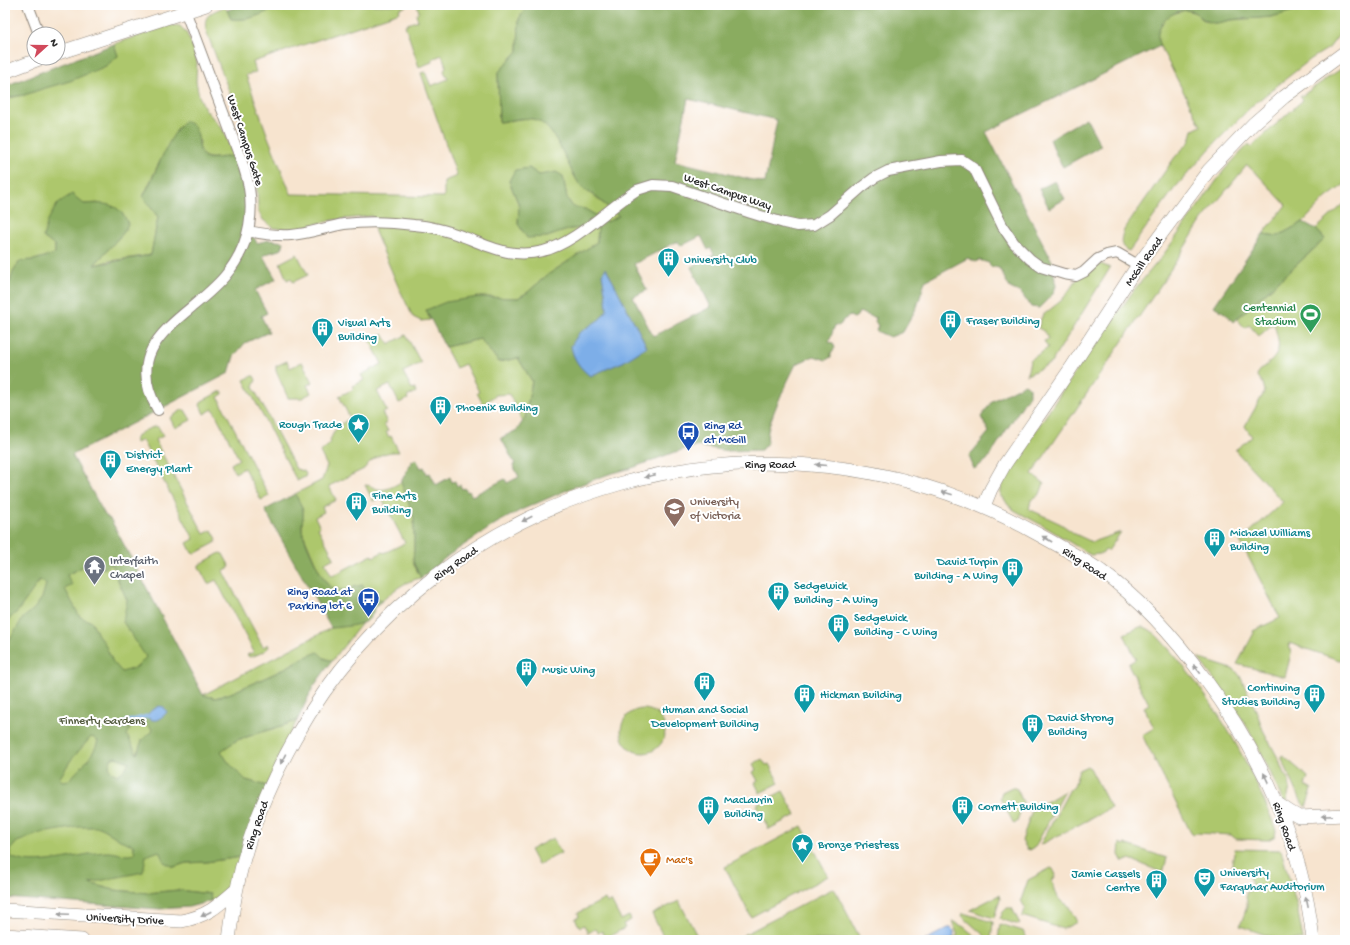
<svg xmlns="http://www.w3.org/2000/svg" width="1350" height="945" viewBox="0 0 1350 945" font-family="'Gochi Hand',sans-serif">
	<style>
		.green { fill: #adc76c; stroke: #6c794c }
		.forest { fill: #8aac60; stroke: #5a6c46; fill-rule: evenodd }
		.water { fill: #7daee8; stroke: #546c8a }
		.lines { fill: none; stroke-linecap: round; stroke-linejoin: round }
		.stream { stroke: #7daee8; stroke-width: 3.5 }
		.minor-casing { stroke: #91887d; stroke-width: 12 }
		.tertiary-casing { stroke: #91887d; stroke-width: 14 }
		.minor { stroke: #fff; stroke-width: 10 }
		.tertiary { stroke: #fff; stroke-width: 13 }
		.oneway { fill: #a0a0a0 }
		.labels { text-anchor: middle; stroke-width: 4; stroke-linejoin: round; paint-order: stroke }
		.street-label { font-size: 12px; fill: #2b2b2b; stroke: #fff }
		.culture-label { font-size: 12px; fill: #0d838f; stroke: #fff; text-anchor: start }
		.leisure-label { font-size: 12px; fill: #27864d; stroke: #fff; text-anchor: end }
		.transit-label { font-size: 12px; fill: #164399; stroke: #fff; text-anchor: start }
		.education-label { font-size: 12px; fill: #785e54; stroke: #fff; text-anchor: start }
		.worship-label { font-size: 12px; fill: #5b616d; stroke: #fff; text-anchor: start }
		.park-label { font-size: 12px; fill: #525a3e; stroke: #fff }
		.food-label { font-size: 12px; fill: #c56008; stroke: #fff; text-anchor: start }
	</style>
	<rect width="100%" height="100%" fill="#fff"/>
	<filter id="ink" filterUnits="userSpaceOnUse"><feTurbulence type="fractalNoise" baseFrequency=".025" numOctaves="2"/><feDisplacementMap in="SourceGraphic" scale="8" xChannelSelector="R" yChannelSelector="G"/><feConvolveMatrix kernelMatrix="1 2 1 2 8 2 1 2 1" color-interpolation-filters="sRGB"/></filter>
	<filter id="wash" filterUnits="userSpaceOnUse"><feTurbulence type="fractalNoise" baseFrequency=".012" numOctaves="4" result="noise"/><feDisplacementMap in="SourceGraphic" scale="16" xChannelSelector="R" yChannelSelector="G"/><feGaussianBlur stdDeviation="0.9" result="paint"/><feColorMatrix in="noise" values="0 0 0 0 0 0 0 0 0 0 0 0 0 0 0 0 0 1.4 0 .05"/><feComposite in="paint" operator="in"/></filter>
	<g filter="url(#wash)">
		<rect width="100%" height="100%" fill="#f7e4cf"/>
		<!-- green -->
		<path class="green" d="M283,5h127l-11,4 1,3 -147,50 3,10 -10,3 22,62 23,57 153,3v-16l13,-5 -36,-103 4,-1 6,14 17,-7 -4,-8 2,-5 -4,-11 -10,4v3l-13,5 -14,-42 13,-5 -2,-6 3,-2 -2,-7h111l-9,14 -1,32 -20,22 1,49c11,0 22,-5 34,-3 25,6 33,47 47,66 4,5 10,8 15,12 8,6 16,13 24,19l-12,6 -22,-13 -12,-2 -6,-9 -4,-22 -24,-1 -10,-7 -20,13 10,24 -1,19 29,13 23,-8 28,-2 -1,15 -51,34 -18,16 -10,6 -39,-1 -53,13 4,10 -9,1 -8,-4 -15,-31 -23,-54 -3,-16 -38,4 -41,9 -20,-1 -11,-9 -4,-9 -1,-22 -8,-28 -6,-32 -36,-95c-5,-17 2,-20 17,-26l3,3 4,9z
			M1311,5h34v22l-16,21 -18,11 -57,45 -38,38 -42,47 -45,62c-11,-4 -8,-13 -5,-21l51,-73 15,-16 3,-11 8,-4 -44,-86 1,-11 11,-14 17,-5 10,3 8,8 11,2 15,-3 41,-3 35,-10z
			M170,25l10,1 6,6 7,15 4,15 -1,19 3,15 6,13 19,22 9,25c-14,1 -37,9 -33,-15l-22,-13 -21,39 -14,30 15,20 -7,38 -42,6 -15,4 30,-33 3,-8 -29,-21 -14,1 -41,33 12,9v8l-21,6 -14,1 -7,11 -3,10 -5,4v-186c10,-4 20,-5 30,-9 28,-10 55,-23 83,-35l-4,-12z
			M1345,66v118l-19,14 -23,24 -25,14 -15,-2 23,-29 -27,-29 -12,-11 -45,55 -40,63 -130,191 12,9 -4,11 -9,6 -2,9 32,15 14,10 17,8 29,-10 -13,19 -2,-1 -6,4 -9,1 -4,-2 -38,-24 -35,-19 -6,-5 -5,-8h-2c-1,-10 2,-16 7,-25l65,-97 61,-85 27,-32 64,-89 24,-25 2,3 52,-47 -3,-3z
			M1345,203v459l-56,-19 2,11 -6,23 -48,-13 17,-31 -1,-2 27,-13 -40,-77 43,-39 -48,-52 17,-13 -7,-11 20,-35 -2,-8 -6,-8c4,-7 7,-7 13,-13 14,-12 7,-25 4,-39l-15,13 -10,-11 -4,3 -8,-9 88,-80 -9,-10z
			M297,254l11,21 -15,7 -2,-4 -4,2 -7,-17z
			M1101,264l9,4 -59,95 -24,12 3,-15 18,-12 -4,-7 5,-2 -4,-7 -7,-4 4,-12 20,-16 16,-22z
			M383,334l6,10 17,-9 15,28 -18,9 9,17 2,-1 2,4 -9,5 1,2 -9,4 -9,-18 -13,6 10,20 -5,2 5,9 -3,2 4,7 -2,1 3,5 2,-1 8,16c-14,-1 -27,5 -35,17l-35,17 7,14 -14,7 2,5 -9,5 5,10 -2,1 16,30 -9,5 7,13 40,-21 1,2 10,-5 1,1 21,-10 -24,-46 -8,4 -8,-16c6,0 8,3 13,4 8,2 16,-3 23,-7l13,36v32l-1,9 1,6 7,13c-16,3 -27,12 -39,23 -9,-6 -18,-9 -27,-15l-8,5 -14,-2 -4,-2 -8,-11 -19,-45 1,-19 -8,-18 27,-14 5,-14 -7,-14c12,-8 7,-7 13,-18 3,-7 11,-12 17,-16l-11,-22 15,-7 -1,-3 11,-6 -3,-5 21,-11 -12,-23z
			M480,339l19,23 19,-4 14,23 -7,37 -2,4 -14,-28 -13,1 -13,9 -6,-11 2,-1 -14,-28 -9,4 -11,-21z
			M287,361l3,7 12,-6 11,20 -6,3 4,8 -9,5h-14l-12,-27v-5z
			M252,376h2l2,4 -3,7 43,82 8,2 2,3 -1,3 -8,4 -53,-101z
			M219,392h4v2l-5,3 51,99 -8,4 -17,-32 -9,5 -4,-9 8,-5 -26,-50 -9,5 -4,-9 2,-4z
			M182,410h3l6,10 -16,8 -5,-10z
			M156,426l3,2 4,8 -8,4 49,94 8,-4 5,9 -2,4 -19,10h-4l-5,-10 7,-4 -52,-99 -6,3c-3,-9 12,-14 20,-17z
			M5,498l79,28 71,88 19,253 12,-4 20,-1 35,-5c-7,19 -10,34 -30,44l-1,-7 -32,-4 -30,3 -35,-3 -25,-7 -83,-1z
			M220,553l3,1 7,13 -7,4 40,76 5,-3 1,3c-5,5 -13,9 -20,10l-2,-2 7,-3 -38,-72 -8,4 -9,-17v-2z
			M362,623l-30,38 -8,-3h-21l-25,14 -47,21 -16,5 -12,-3 128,-67z
			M1140,627c11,-1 21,14 28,21 48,55 82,114 108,182l-1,6 -7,4 -32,-1 -5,-4 -35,-2 -4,2 -50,-100 12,-7 -10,-21 5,-3 -21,-40 8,-5 -12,-25z
			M1198,658l37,12 5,6 16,34 7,20 15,28 11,24 1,6 -4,15 -4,-4c-9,-21 -18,-42 -29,-62 -16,-28 -35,-53 -55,-79z
			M621 731a22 22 0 1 1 44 0a22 22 0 1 1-44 0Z
			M297,721l-14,26 -16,39 -21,-6 -18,-18 -8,-11 17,-11z
			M1282,755l26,22 -3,8 7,4 -6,18 -4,-4 -21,-46z
			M762,759l4,6 3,-1 10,19 -19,10 -5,-10 3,-2 -5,-9 3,-2 -3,-6z
			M1087,766l3,2 21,40 -71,37 30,-56 4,-2 5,-17z
			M1012,787l5,2 6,13 -6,20 -3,2 -14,-26 2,-6z
			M783,791l13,24 -27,14 -13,-24z
			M1065,791l-30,56 -5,3 -3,-1 -5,-8 10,-31z
			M802,826l26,50 -77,41 -26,-50z
			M553,838l8,15 -23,12 -8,-15z
			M1120,843l3,2 2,-1 42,14 -4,15 -33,-14 -7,3 -4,-7z
			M1235,849l46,1 16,56 6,34h-23l-40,-14c2,-6 5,-13 7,-20 1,-5 -2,-8 -1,-14l5,-2 1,-6 -6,-13 -5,-1 -6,2 -4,-3z
			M1051,868l2,1 3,6 -4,6 6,17 4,4 6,3 9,17 -14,7 -41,-13 1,-4 2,-4 -4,-8 7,-20z
			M834,888l27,52h-127z
			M999,895l1,4 -6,19 -24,-8z
			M605,899l2,4 4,-2 10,19 8,-4 2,4 -8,4 2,4 -19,10 -4,-7 -4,2 -3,-4 -7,4 -4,-8 -4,2 -5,-8 4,-2 -1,-4z
			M679,901l20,39h-34l-13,-26z
			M1007,908h5l8,16 -1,1 -19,-6 3,-7z
			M963,913l30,9 -2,18 -3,-1 -26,-23z
			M952,921l12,6 16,13h-27v-2l5,-2z
			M1000,924l23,7 5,9h-30z"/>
		<!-- forest -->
		<path class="forest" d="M242,5h41c-19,7 -31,17 -52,14l-4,-9z
			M528,5h783l-5,2c-12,3 -24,8 -36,10 -13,2 -27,1 -40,3 -5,1 -10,3 -15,3 -13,1 -17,-14 -30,-13 -18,2 -33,19 -25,36l-174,86 66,129 4,25 -3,8 -14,14 -8,-1 -10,-14 -11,-5 -11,-20 -9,-2 -1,-3 -10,-3 -3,2 -8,-4 -43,23 -8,26 -14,25 -13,5 -14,-6 2,-5 -3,-5 1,-3 -17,-6 -2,4 -3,2 -4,-2 -7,4 -2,4 -3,2 -3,-1 -6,17 4,1 2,5 -4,5v4l-5,3 -12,-4 -18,8c-7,15 -33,64 -28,78l-7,8 -33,1 -32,-5 -24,7 -40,15 -23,6 -35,13 -53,23 -24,13 -48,32 -28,23 -7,-14 -1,-5 1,-9v-32l-13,-36 11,-21 4,-2 5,9 3,-1 3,7 3,-1 6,12 14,-8 2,5 3,-1 2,5 3,-1 2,4 3,-1 2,4 2,-1 3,5 33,-17 2,4 12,-6 -6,-12 2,-1 -14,-26 16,-8 8,-12 7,-37 -14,-23 -19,4 -19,-23 -35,8 -19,-37 20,-8 33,-5 39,1 10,-6 18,-16 51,-34 1,-15 -28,2 -23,8 -20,1 -9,-14 1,-19 -10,-24 6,-11 14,-2 10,7 17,-3 7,4 4,22 6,9 12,2 22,13 12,-6c-8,-6 -16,-13 -24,-20 -5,-3 -11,-6 -15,-11 -14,-19 -23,-60 -47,-66 -12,-2 -23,2 -34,3l-1,-49 20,-22 1,-32zM688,99l89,21 -12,63 -90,-22zM701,236l7,14 3,-2 3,7 -23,12 20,40 -58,29 -20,-39 14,-7 -13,-26 44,-23 3,5z
			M114,44l4,12 -12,10 -36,15 -28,8 -17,6 -14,2 -6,3v-14z
			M1086,118l15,28 -38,21 -6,-10 -7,-18z
			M184,121c23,6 8,32 23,37 5,2 20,-2 26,-2l11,31 3,22 -1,15 11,19 12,-3 15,2 -2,7 -16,5 -3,2 13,23 -21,11 12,23 -6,3 8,16 -24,11 -11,13 -5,17 -157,82 33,60 6,5 92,175 12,3 16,-5 47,-21 25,-14 15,-6 6,6 8,3 -19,26 -16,34 -60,19 -16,11 7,11 18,18 21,6 -26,71 -35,5 -20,1 -12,4 -10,-5 -5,-11 -13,5 -3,16 -54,11 25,7 34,3 30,-3 32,4 1,7 -22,6 -29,2 -155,-11v-254l1,1 17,-27 11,-9 8,-11 4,-14 -6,-4 -22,31 -9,8 -4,9v-342l5,-4 3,-10 7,-11 14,-1 21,-6v-8l-12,-9 5,-17 10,-17 14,-9 12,10c20,-1 36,-2 44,20l-4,8 -30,33 57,-10 7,-38 -15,-20c14,-25 22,-55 41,-76zM98,559l5,10 9,-5 5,11 -1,1 11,24 -4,22 23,35 -9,10 -15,5 -9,-10 -9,-20 -6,-7 -6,-13 -12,-5 -15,-28 7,-4 -5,-10zM142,721l10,8 -1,3 -9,8 -5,14 -10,-19c5,-10 4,-12 15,-14zM91,737l3,1 4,3c-4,15 -19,28 -29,39l-6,1 -4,-2 12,-19zM115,757l6,2 8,3 -4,7 -7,6 -7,-3 -2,-6 2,-7zM79,827h21l20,13 13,5 2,9c-11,3 -17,-2 -27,-2 -25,0 -76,19 -98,4v-6l7,-8 24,-9z
			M1055,181l10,18 -16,9 -10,-19z
			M1303,222l13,7 9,10 -92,83 -7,-8 -12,-8 49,-72 15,2z
			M1025,384l4,3v8l-42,65 -13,9 -5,-13 20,-24 -8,-15 11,-16z
			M295,494c3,5 7,12 8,17 1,6 -2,13 -1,19 2,10 22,56 31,59 12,4 19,-3 30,-4l2,7 6,1 11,8c-9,5 -7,11 -13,18 -7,7 -28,8 -38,9l-66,-118z"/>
		<!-- water -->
		<path class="water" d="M606,268l41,79 -24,15 -33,14c-10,-8 -17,-17 -19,-30l8,-13 21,-14 7,-9 -1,-12 -4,-24z
			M159,706l5,1 3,5c-6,7 -9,10 -18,7l-1,-5 4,-4z
			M948,928h3l3,3v6l-5,3h-24z"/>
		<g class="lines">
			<!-- stream -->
			<path class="stream" d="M124,726l2,-4 22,-6"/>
		</g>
	</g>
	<g filter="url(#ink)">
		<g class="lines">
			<defs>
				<path id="minor" d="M28,5l11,29
					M248,231c14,3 28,5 43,4 18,-1 35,-8 53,-11 23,-3 48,-2 70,1 18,1 37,7 53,13 27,11 47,20 76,13 33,-8 65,-43 94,-61l16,-5 19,1 79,27 33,10 14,3 16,-1 16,-10 32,-28 12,-9 14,-7 53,-10 21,-1 12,8 29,59 11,16 16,16 11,8 23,7 12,2 8,-4 14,-13 9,-4 10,-2 21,12
					M158,410c-40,-69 31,-91 67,-134 26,-31 32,-69 19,-108l-61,-163"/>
				<path id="tertiary" d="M58,53l148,-48
					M5,72l37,-14
					M984,506l7,-17 14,-25 66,-96 67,-103 71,-95 44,-46 31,-27 61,-45
					M1278,804l12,8 9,5 46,-2
					M5,910l176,11c25,-4 37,-15 55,-31
					M5,935l77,5
					M229,940c2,-16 4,-32 7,-47 10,-55 32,-107 59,-155 147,-260 477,-350 737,-207 22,12 48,26 69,40 40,29 75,68 104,108 57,76 98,166 108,261"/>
			</defs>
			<!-- minor casing -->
			<use href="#minor" class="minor-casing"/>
			<!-- tertiary casing -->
			<use href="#tertiary" class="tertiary-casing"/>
			<!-- minor -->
			<use href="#minor" class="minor"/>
			<!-- tertiary -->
			<use href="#tertiary" class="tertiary"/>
		</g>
		<!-- one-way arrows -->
		<defs><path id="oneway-solid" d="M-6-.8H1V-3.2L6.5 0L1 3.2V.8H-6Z"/></defs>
		<g class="oneway">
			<use href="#oneway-solid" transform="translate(821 465) rotate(-175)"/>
			<use href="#oneway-solid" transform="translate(650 476) rotate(167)"/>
			<use href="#oneway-solid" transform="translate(947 493) rotate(-162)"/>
			<use href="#oneway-solid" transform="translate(527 519) rotate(153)"/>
			<use href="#oneway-solid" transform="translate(1047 539) rotate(-150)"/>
			<use href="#oneway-solid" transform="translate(1197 669) rotate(-128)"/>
			<use href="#oneway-solid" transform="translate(283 759) rotate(117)"/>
			<use href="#oneway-solid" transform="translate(1266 778) rotate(-115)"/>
			<use href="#oneway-solid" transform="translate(1327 816) rotate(177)"/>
			<use href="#oneway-solid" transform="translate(1307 902) rotate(-102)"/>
			<use href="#oneway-solid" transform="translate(63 914) rotate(-177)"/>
			<use href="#oneway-solid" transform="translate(206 914) rotate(153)"/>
		</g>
	</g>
	<!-- icons -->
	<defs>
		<symbol id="building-pin" viewBox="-11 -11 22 30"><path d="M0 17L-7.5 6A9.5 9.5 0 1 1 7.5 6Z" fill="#0f9aa8" stroke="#fff"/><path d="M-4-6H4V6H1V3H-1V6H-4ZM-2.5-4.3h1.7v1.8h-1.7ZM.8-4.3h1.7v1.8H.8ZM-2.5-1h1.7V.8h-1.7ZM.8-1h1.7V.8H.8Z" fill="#fff"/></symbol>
		<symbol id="stadium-pin" viewBox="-11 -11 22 30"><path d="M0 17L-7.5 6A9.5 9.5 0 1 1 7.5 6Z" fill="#2e9e5b" stroke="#fff"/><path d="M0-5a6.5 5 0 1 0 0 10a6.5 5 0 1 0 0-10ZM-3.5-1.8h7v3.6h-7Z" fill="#fff"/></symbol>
		<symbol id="sight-pin" viewBox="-11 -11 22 30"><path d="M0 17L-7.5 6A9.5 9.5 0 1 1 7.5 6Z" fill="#0f9aa8" stroke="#fff"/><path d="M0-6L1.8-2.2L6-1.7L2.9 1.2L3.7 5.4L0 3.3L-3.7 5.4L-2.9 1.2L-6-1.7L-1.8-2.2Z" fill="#fff"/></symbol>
		<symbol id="bus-pin" viewBox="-11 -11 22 30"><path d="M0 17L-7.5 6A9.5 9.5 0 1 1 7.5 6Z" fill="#1a4fb4" stroke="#fff"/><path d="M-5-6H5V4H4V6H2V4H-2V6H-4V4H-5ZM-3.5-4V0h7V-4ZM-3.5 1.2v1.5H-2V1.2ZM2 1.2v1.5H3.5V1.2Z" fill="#fff"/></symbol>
		<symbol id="university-pin" viewBox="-11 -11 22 30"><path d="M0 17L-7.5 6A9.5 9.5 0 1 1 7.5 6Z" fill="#8d6e63" stroke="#fff"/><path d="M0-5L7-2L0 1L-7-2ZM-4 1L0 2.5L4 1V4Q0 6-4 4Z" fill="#fff"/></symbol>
		<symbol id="temple-pin" viewBox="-11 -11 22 30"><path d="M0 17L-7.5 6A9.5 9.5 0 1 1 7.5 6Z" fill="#6b7280" stroke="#fff"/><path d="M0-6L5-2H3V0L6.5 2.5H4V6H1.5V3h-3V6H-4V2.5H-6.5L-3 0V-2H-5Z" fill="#fff"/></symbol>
		<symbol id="cafe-pin" viewBox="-11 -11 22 30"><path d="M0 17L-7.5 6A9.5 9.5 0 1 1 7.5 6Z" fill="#e8710a" stroke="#fff"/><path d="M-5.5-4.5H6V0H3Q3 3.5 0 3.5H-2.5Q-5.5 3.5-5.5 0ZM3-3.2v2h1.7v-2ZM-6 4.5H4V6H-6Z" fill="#fff"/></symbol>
		<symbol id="theatre-pin" viewBox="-11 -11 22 30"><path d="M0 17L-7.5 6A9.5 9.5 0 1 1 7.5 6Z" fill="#0f9aa8" stroke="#fff"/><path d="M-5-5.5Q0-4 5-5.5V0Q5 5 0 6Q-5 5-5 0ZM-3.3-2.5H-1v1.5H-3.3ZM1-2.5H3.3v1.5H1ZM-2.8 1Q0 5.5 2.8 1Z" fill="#fff"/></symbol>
	</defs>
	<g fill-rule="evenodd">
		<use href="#building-pin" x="656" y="246" width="25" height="34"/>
		<use href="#stadium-pin" x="1298" y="302" width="25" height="34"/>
		<use href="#building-pin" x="938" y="308" width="25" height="34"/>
		<use href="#building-pin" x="310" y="316" width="25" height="34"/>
		<use href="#building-pin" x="428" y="394" width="25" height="34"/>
		<use href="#sight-pin" x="346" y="412" width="25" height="34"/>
		<use href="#bus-pin" x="676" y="420" width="25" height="34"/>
		<use href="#building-pin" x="98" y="448" width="25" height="34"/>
		<use href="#building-pin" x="344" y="490" width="25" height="34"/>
		<use href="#university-pin" x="662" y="496" width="25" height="34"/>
		<use href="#building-pin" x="1202" y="526" width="25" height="34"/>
		<use href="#temple-pin" x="82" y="554" width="25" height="34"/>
		<use href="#building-pin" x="1000" y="556" width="25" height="34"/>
		<use href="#building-pin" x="766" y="580" width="25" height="34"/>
		<use href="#bus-pin" x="356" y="586" width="25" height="34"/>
		<use href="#building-pin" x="826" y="612" width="25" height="34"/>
		<use href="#building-pin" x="514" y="656" width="25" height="34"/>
		<use href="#building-pin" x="692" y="670" width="25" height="34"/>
		<use href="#building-pin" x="792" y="682" width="25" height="34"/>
		<use href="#building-pin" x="1302" y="682" width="25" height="34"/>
		<use href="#building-pin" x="1020" y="712" width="25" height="34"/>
		<use href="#building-pin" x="696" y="794" width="25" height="34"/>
		<use href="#building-pin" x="950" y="794" width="25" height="34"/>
		<use href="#sight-pin" x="790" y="832" width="25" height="34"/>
		<use href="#cafe-pin" x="638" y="846" width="25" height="34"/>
		<use href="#theatre-pin" x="1192" y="866" width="25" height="34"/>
		<use href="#building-pin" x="1144" y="868" width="25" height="34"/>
	</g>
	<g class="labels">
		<!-- street labels -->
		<g class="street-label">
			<text transform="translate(246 140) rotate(72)" y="4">West Campus Gate</text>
			<text transform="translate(728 191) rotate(19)" y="4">West Campus Way</text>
			<text transform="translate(1143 261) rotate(-55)" y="4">McGill Road</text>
			<text x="770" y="468">Ring Road</text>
			<text transform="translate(455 563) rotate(-35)" y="4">Ring Road</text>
			<text transform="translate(1085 563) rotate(33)" y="4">Ring Road</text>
			<text transform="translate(256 825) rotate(-71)" y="4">Ring Road</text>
			<text transform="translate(1285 826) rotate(71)" y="4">Ring Road</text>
			<text transform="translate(125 918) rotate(3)" y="4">University Drive</text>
		</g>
		<!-- culture labels -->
		<g class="culture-label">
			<text x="684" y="263">University Club</text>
			<text x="966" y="324">Fraser Building</text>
			<text x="338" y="326">Visual Arts<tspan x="338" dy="14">Building</tspan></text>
			<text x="456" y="411">Phoenix Building</text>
			<text x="342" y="428" text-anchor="end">Rough Trade</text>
			<text x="126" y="458">District<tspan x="126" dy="14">Energy Plant</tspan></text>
			<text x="372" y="499">Fine Arts<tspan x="372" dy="14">Building</tspan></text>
			<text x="1230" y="536">Michael Williams<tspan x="1230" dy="14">Building</tspan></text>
			<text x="998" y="565" text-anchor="end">David Turpin<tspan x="998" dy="14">Building - A Wing</tspan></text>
			<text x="794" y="589">Sedgewick<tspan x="794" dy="14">Building - A Wing</tspan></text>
			<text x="854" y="621">Sedgewick<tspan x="854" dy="14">Building - C Wing</tspan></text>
			<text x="542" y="673">Music Wing</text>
			<text x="1300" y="691" text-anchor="end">Continuing<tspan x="1300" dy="14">Studies Building</tspan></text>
			<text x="820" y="698">Hickman Building</text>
			<text x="705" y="713" text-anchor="middle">Human and Social<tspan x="705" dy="14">Development Building</tspan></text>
			<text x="1048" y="721">David Strong<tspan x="1048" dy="14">Building</tspan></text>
			<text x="724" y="803">MacLaurin<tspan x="724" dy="14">Building</tspan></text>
			<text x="978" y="810">Cornett Building</text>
			<text x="818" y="848">Bronze Priestess</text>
			<text x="1220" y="876">University<tspan x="1220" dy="14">Farquhar Auditorium</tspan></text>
			<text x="1140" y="877" text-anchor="end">Jamie Cassels<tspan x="1140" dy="14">Centre</tspan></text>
		</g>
		<!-- leisure labels -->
		<g class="leisure-label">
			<text x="1296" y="311">Centennial<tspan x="1296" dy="14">Stadium</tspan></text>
		</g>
		<!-- transit labels -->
		<g class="transit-label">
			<text x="704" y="429">Ring Rd<tspan x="704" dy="14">at McGill</tspan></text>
			<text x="352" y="595" text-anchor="end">Ring Road at<tspan x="352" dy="14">Parking lot 6</tspan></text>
		</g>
		<!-- education labels -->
		<g class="education-label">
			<text x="690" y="505">University<tspan x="690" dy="14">of Victoria</tspan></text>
		</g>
		<!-- worship labels -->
		<g class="worship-label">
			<text x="110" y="564">Interfaith<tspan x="110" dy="14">Chapel</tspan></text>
		</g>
		<!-- park labels -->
		<g class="park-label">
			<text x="102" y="724">Finnerty Gardens</text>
		</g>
		<!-- food labels -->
		<g class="food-label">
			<text x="666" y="863">Mac's</text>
		</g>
	</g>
	<!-- margin -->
	<rect width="1350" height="945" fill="none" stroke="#fff" stroke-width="20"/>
	<!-- north arrow -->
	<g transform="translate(46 46) rotate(69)"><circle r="19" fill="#ffffff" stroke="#aaaaaa"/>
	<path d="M0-3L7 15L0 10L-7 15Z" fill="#d1495b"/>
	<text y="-6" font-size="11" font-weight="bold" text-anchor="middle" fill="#2b2b2b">N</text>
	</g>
</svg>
